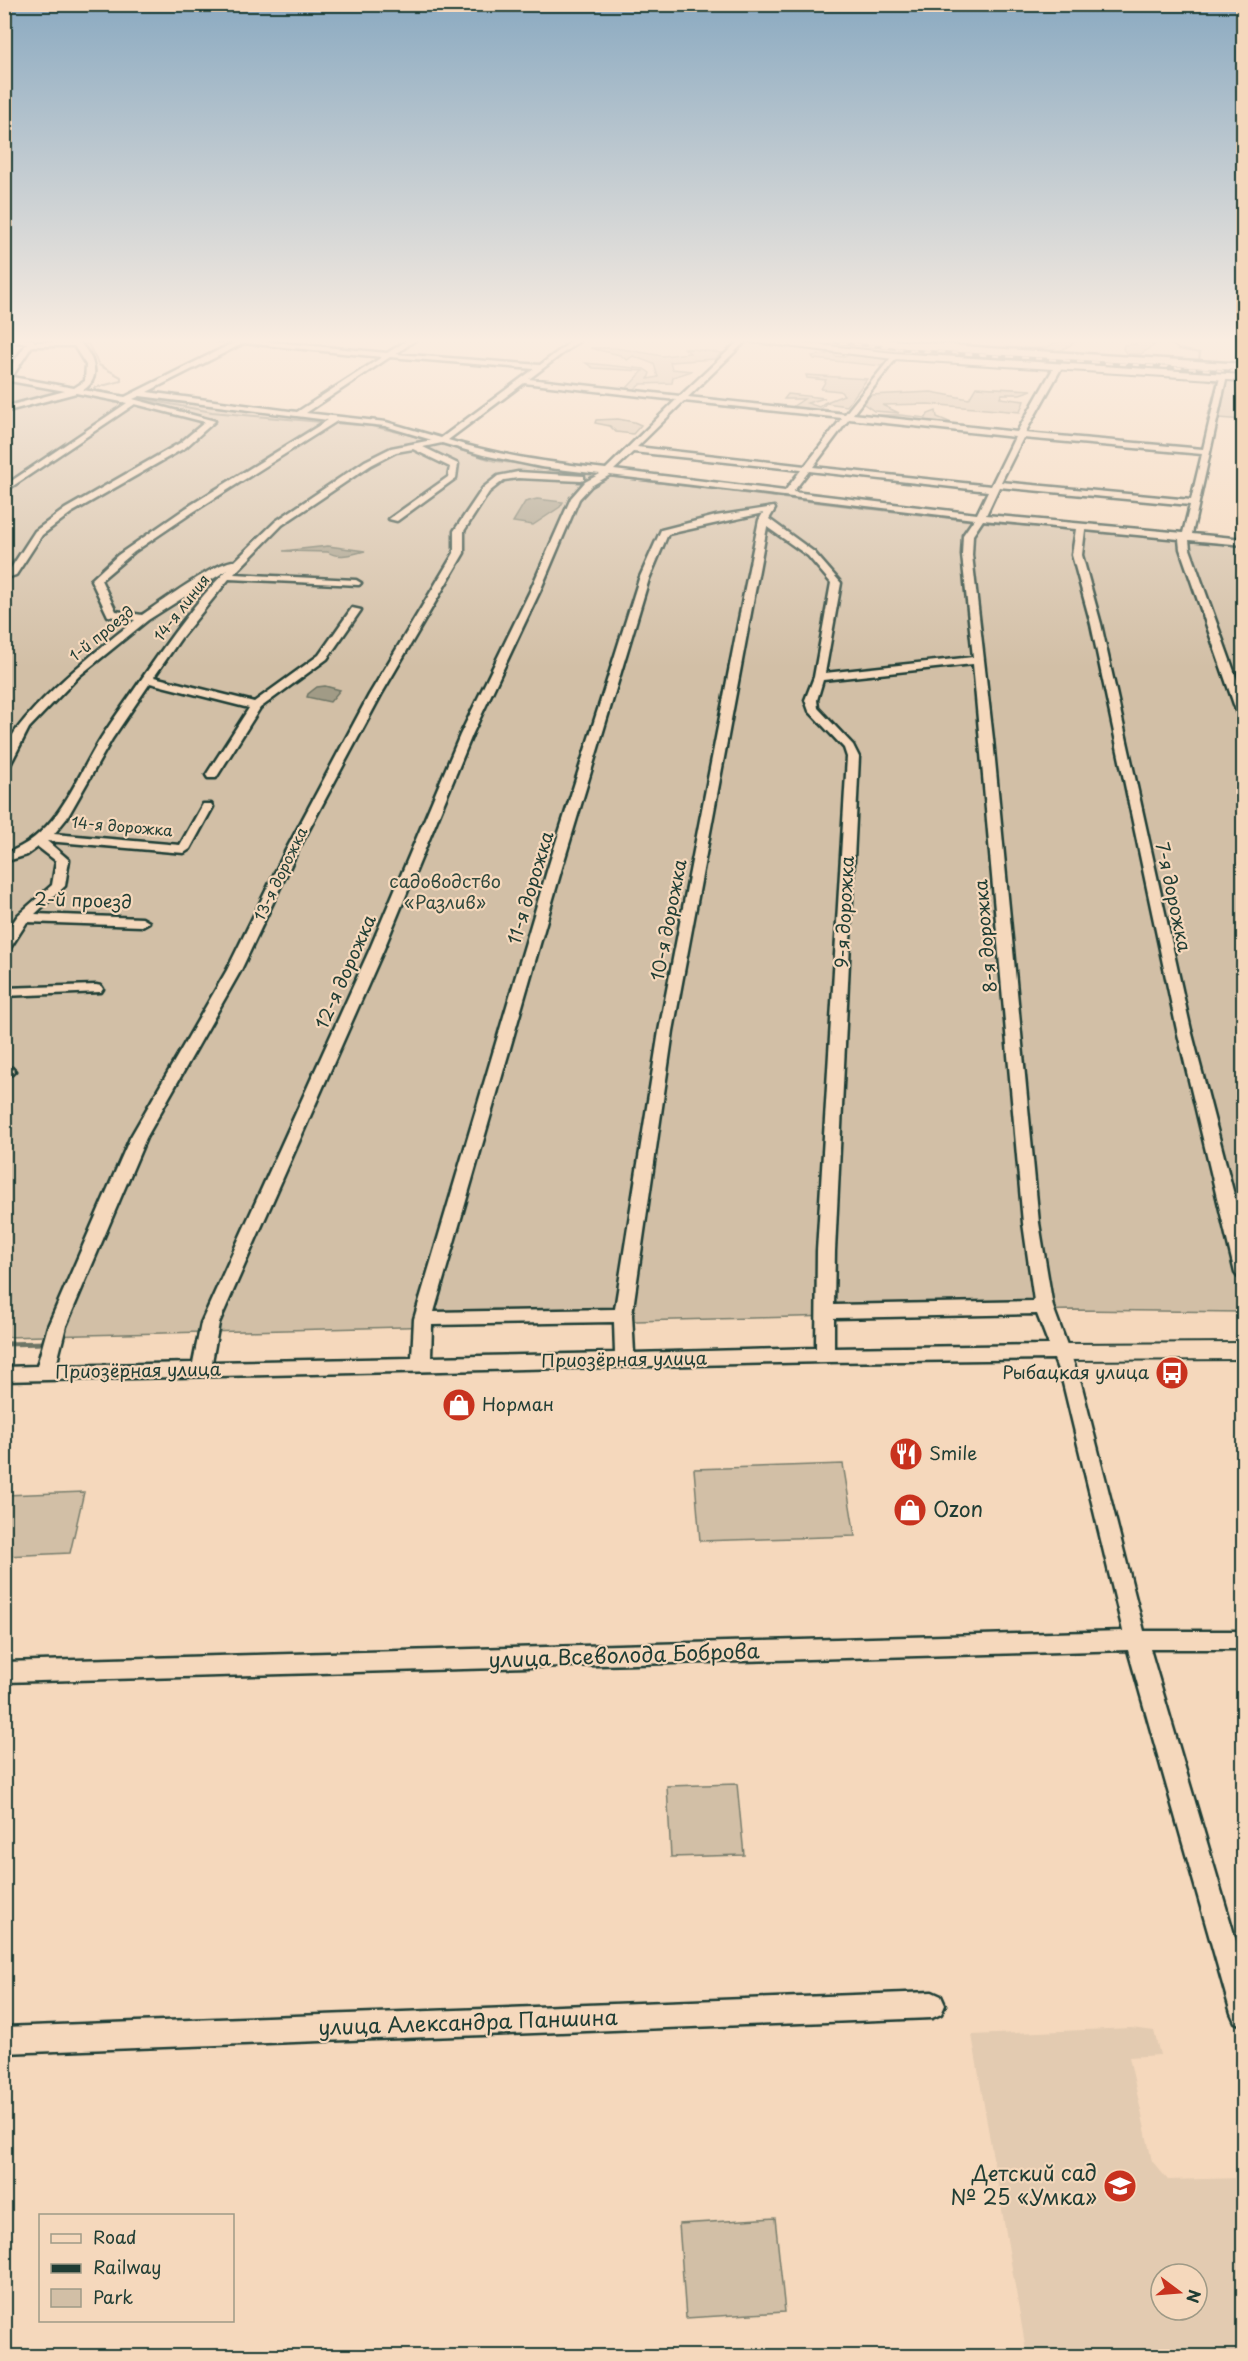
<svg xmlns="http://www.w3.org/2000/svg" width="1248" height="2361" viewBox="0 0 1248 2361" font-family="'Playpen Sans',sans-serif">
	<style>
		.built { fill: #e3cbb1; fill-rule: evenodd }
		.green { fill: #d2bfa6; stroke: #787e6d; stroke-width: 1.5 }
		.water { fill: #a19b86; stroke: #6d7565; stroke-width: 1.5 }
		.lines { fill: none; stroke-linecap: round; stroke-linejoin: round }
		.stream-far2 { stroke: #6d7565; stroke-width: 2 }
		.stream-far1 { stroke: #6d7565; stroke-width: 3 }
		.stream { stroke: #6d7565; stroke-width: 5 }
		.minor-casing { stroke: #1f3d34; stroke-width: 5 }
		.tertiary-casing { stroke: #1f3d34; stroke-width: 4 }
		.trunk-casing { stroke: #1f3d34; stroke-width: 5 }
		.minor { fill: #f5d8bc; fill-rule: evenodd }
		.tertiary { fill: #f5d8bc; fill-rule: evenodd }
		.trunk { fill: #f5d8bc; fill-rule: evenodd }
		.rail-casing { stroke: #1f3d34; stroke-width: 3 }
		.rail { stroke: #f5d8bc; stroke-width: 2; stroke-dasharray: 7; stroke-linecap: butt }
		.labels { text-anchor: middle; stroke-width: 4.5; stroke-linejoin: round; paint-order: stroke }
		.far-street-label { font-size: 15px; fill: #1f3d34; stroke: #f5d8bc }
		.park-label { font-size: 18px; fill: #314a3f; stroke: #f5d8bc }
		.street-label { font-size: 18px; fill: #1f3d34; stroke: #f5d8bc }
		.poi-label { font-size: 18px; fill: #1f3d34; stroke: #f5d8bc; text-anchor: start }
		.near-poi-label { font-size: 21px; fill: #1f3d34; stroke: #f5d8bc; text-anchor: start }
		.near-street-label { font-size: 21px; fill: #1f3d34; stroke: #f5d8bc }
	</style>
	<rect width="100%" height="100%" fill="#f5d8bc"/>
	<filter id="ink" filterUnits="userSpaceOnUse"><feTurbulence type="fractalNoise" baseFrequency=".0167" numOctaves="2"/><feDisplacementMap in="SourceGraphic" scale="12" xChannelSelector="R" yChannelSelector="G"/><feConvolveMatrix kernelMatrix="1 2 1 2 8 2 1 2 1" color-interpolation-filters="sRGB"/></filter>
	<g filter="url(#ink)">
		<!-- built -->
		<path class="built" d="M759,338h61l423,31v6l-343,-23z
			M1131,2028l23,3 6,24 -31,2 23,104 16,19 72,-2 4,15 -1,163h-216l-55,-321zM1161,2274h36v36h-36z"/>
		<!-- green -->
		<path class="green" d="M1064,338h19l-25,14 -33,-2 -1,-2h22z
			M1113,338h51l-23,16h-14l-4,-5 1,-4 12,-1 -1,-3z
			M590,348h26l47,8 27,-3 -6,-5 38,5 -7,6 -45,3 2,7 20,2 -19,6 -1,6 -31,1 -10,8 -4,-4 16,-17 -50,-3 -7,-5 58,6 6,4 -2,6 10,-2 -4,-13 -21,-8 -6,4 -7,-5z
			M833,353l2,3 9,1 4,-2 39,4 -5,7 -68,-7 -2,-3z
			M806,375l61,4 -20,27 -21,-3 -5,6 18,2 -3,3 -47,-5 15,-10h-20l4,-5 37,4 -18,5 12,4 5,-4 20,-8 -4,-4 -19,-2 5,-9 -19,-2z
			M4,379l113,21 -2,3h12l10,-5 245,28 112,35 491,60 258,24v767l-171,-2 -1067,27z
			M1227,381l16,1v38l-24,-2z
			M976,387l56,3 -12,4h-18l-2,4 24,3 -4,11 -92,-8 -46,1 17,8 -25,-2 -10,-7 6,-9 61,-3 38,7z
			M936,411l1,6 17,7 -99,-9h45l26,3 2,-4z
			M618,419l16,3 7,3 -8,9 -17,-2 -6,-6 -15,-3 1,-3z
			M843,1464l12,72 -155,5 -6,-72z
			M84,1492l-14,61 -65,3v-61z
			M737,1784l7,71 -73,2 -4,-71z
			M775,2218l10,94 -99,6 -7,-94z"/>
		<!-- water -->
		<path class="water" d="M537,499l26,3 -3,5 -27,18 -20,-3 12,-20z
			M328,546l37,5c-11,3 -28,8 -37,1l-45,-1z
			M325,686l15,4 -10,12 -23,-5 1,-3 9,-7z"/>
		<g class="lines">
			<!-- stream-far2 -->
			<path class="stream-far2" d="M77,338l11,6 11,21 22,12v4l-27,7 2,2 116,22 109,10
				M1199,361l1,-8 -22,-4 -7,-6 28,-1 14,-4
				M1206,379l11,3 -10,39
				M333,423l39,3 60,14
				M86,430l29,-21
				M438,442l59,18 101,15
				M606,476l170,21
				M783,498l90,11"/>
			<!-- stream-far1 -->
			<path class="stream-far1" d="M860,507l111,13
				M979,521l96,9
				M1084,531l95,8
				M1190,540l43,4"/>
			<!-- stream -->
			<path class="stream" d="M4,1344l43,-1"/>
			<defs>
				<path id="minor" d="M4,338l28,1 3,3h44c14,13 24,36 4,48l42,7 110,-55 -21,-2 -3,-2h21l155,15 24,-15h7l-22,16 144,11 36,-27h7l-54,41 151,17 62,-58h6l-1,2 -59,57 157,17 49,-60 4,2 -45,58 164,18 37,-65 4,-2 4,2 -37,66 178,16 17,-72 7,-2 -35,159 52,5v6l-55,-5 1,9 54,150v20l-6,-3 -58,-167 -1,-10 -94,-9 -3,25 19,69 90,406 53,203v46l-6,-2 -3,-4 -58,-243 -86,-406 -19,-69 4,-26 -93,-9 -10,15 -1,20 21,184 46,484 14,84 28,76 63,248h100v18h-94l94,319v58l-9,-4 -4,-9 -103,-363 -1124,32v-20l1119,-31 -60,-248 -9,-24 -229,3 -821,19v-14l33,-1 11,-40 82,-188 97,-168 58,-118 84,-157 85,-142v-22l29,-43 15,-12 20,-4 66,4v4l-3,1 -63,-3 -14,2 -15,12 -25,39v22l-83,142 -84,157 -56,118 -95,168 -80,188 -10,40 137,-3 8,-40 168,-372 91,-216 70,-144 41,-93 14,-16 15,-8 -59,-7 -58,-12 -41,-12 -19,4 35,17 -2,14 -59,43 -8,-2 59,-42 2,-10 -37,-18 -17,3 -25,13 -89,60 -48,49 122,6 5,3 -2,2 -130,-6 -48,59 -27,39 100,25 65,-47 33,-47 9,2 -34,49 -67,49 -44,70h-8l-2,-3 43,-67 -99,-25 -38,56 -45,79 -13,16 126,11 23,-41h8l2,3 -23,42 -6,4 -137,-12 22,19 -4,26 -30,28 107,4 7,4 -7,4 -115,-4 -18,28 -5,1v-15l14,-21 34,-30 4,-24 -18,-14 -11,8 -23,7v-8c54,-18 70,-73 97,-116 14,-22 30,-43 44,-64 25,-36 51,-73 82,-104l-79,50 -69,56 -50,52 -19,37 -6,3c0,-4 0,-9 0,-13 7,-38 100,-110 131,-135l-27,-4 -17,-36 27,-25 68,-47 142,-88 -188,-24 -7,3 82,22 -29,26 -115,66 -29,22 -26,40 -12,4v-6l5,-2 26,-40 30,-22 115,-66 25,-21 -70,-18 -131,88v-6l123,-83 -51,-10 -72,19v-5l61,-16 -61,-11v-4l23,-33 -23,-2zM244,343l138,14 -85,55 -150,-20zM32,346h42l12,19 -1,16 -11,7 -62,-11zM390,357l144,12 -93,69 -55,-16 -80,-9zM524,383l152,17 -70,69c-54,-6 -106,-13 -158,-29zM684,401l158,17 -37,48 -168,-19zM849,419l166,18 -24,49 -178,-19zM337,421l48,5 47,14 -41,8 -26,13 -89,60 -41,40c-15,-2 -77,43 -93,54l-26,-4 -15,-31 33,-28 59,-40zM1023,438l179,16 -11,46 -190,-18zM633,452l168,18 -16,21 -171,-21zM809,471l179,20 -11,23 -184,-22zM610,475l364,44 -11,16 -1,20 11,102 -148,16 16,-90 -27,-31 -45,-33 6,-10 -1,-2 -58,9 -55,14 -22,49 -92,292 -133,448 -2,39 -200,4 7,-39 164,-372 89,-216 68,-144 39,-92 12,-13zM999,487l191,18 -7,28 -197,-18zM763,513l-4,7 -14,68 -86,443 -44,278 -181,3 127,-441 88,-292 19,-45zM767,527l41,29 23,27 -17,94 -9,23 4,11 35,37 3,9 -30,494 -1,97 -182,5 -2,-38 41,-284zM973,664l50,559 11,78 -200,4 1,-54 24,-494 -6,-12 -35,-37 -1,-8 6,-20zM1037,1314l12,31 -215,3v-30zM614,1322l1,31 -184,4 1,-32z
					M96,985l5,1 2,3 -2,3 -97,4v-8z
					M4,1066l8,2 3,3 -3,3 -8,2z
					M932,1992l9,4 4,9 -4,9 -9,4 -928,35v-26z"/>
				<path id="tertiary" d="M732,338h23l139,15 350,22v6l-350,-22 -158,-19z
					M1244,1343v16l-184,1 -8,-2 -3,-6 3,-6 8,-2z"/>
				<path id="trunk" d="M826,338h41l122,10 255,16v8l-255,-16 -157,-15z"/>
			</defs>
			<!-- minor casing -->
			<use href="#minor" class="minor-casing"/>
			<!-- tertiary casing -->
			<use href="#tertiary" class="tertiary-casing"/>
			<!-- trunk casing -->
			<use href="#trunk" class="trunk-casing"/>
			<!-- minor -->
			<use href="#minor" class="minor"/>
			<!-- tertiary -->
			<use href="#tertiary" class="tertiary"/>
			<!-- trunk -->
			<use href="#trunk" class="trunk"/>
			<defs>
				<path id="rail" d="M798,338l123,13 323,21"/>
			</defs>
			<!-- rail casing -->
			<use href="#rail" class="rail-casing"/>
			<!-- rail -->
			<use href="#rail" class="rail"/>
		</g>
	</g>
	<!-- sky -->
	<linearGradient id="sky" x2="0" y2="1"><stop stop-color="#8baac1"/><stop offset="0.51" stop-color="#faede1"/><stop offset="1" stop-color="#faede1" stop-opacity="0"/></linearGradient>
	<rect width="1248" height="668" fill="url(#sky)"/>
	<!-- icons -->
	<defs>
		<symbol id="bus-disc" viewBox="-11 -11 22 22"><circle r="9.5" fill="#c8321e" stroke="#f5d8bc"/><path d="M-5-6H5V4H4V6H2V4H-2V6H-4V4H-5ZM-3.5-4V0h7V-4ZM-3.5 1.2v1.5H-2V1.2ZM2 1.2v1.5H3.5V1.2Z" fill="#fff"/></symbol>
		<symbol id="shop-disc" viewBox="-11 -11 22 22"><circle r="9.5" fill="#c8321e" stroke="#f5d8bc"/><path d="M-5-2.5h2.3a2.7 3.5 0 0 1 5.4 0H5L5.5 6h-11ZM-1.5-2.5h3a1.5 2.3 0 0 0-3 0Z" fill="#fff"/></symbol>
		<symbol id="restaurant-disc" viewBox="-11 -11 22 22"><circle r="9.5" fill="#c8321e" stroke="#f5d8bc"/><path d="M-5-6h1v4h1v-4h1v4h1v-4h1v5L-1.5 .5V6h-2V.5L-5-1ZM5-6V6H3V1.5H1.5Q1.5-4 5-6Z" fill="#fff"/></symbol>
		<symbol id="school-disc" viewBox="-11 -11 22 22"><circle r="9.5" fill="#c8321e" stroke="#f5d8bc"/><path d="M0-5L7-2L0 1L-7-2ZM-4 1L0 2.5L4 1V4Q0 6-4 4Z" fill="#fff"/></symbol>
	</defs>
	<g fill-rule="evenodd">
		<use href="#bus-disc" x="1153" y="1354" width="38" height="38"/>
		<use href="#shop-disc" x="440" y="1386" width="38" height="38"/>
		<use href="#restaurant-disc" x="887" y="1435" width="38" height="38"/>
		<use href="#shop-disc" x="891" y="1491" width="38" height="38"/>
		<use href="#school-disc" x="1101" y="2167" width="38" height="38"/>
	</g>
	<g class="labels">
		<!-- far-street labels -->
		<g class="far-street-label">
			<text transform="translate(182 608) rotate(-52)" y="5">14-я линия</text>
			<text transform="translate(102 634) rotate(-39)" y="5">1-й проезд</text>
			<text transform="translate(122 827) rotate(5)" y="5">14-я дорожка</text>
			<text transform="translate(281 874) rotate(-64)" y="5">13-я дорожка</text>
		</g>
		<!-- park labels -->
		<g class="park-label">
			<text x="445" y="888">садоводство<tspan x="445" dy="21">«Разлив»</tspan></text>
		</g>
		<!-- street labels -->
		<g class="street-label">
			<text transform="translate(531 888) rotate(-73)" y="6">11-я дорожка</text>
			<text transform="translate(1173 897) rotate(78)" y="6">7-я дорожка</text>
			<text transform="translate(83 901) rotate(2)" y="6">2-й проезд</text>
			<text transform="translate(845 912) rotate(-87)" y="6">9-я дорожка</text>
			<text transform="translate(669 920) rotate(-79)" y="6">10-я дорожка</text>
			<text transform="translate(986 936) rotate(-95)" y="6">8-я дорожка</text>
			<text transform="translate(346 972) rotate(-66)" y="6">12-я дорожка</text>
			<text transform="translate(624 1360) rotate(-1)" y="6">Приозёрная улица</text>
			<text transform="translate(138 1371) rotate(-1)" y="6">Приозёрная улица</text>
		</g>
		<!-- poi labels -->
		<g class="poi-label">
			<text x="1149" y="1379" text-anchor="end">Рыбацкая улица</text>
			<text x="482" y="1411">Норман</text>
			<text x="929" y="1460">Smile</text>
		</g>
		<!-- near-poi labels -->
		<g class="near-poi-label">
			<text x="933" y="1517">Ozon</text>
			<text x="1097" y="2181" text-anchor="end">Детский сад<tspan x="1097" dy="24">№ 25 «Умка»</tspan></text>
		</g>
		<!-- near-street labels -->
		<g class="near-street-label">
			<text transform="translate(624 1656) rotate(-2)" y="7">улица Всеволода Боброва</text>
			<text transform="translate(468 2023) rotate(-2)" y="7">улица Александра Паншина</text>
		</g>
	</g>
	<!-- margin -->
	<rect width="1248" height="2361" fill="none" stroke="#f5d8bc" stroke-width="24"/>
	<rect x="12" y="12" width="1224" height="2337" fill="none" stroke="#1f3d34" stroke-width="2" filter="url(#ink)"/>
	<!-- legend -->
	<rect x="39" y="2214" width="195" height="108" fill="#f5d8bc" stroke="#9f9a86" stroke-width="1.5"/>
	<rect x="51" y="2234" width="30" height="9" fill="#f5d8bc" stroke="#9f9a86" stroke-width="1.5"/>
	<text x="93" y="2244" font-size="18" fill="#1f3d34">Road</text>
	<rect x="51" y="2264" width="30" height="9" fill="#1f3d34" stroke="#9f9a86" stroke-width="1.5"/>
	<text x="93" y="2274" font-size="18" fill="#1f3d34">Railway</text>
	<rect x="51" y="2289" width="30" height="18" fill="#d2bfa6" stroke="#9f9a86" stroke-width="1.5"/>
	<text x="93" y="2304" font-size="18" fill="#1f3d34">Park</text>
	<!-- north arrow -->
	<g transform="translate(1179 2292) rotate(106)"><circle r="28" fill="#f5d8bc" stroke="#9f9a86" stroke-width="1.5"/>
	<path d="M0-4.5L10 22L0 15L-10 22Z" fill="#c8321e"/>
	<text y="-9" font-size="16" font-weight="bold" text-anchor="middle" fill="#1f3d34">N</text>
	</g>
</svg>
